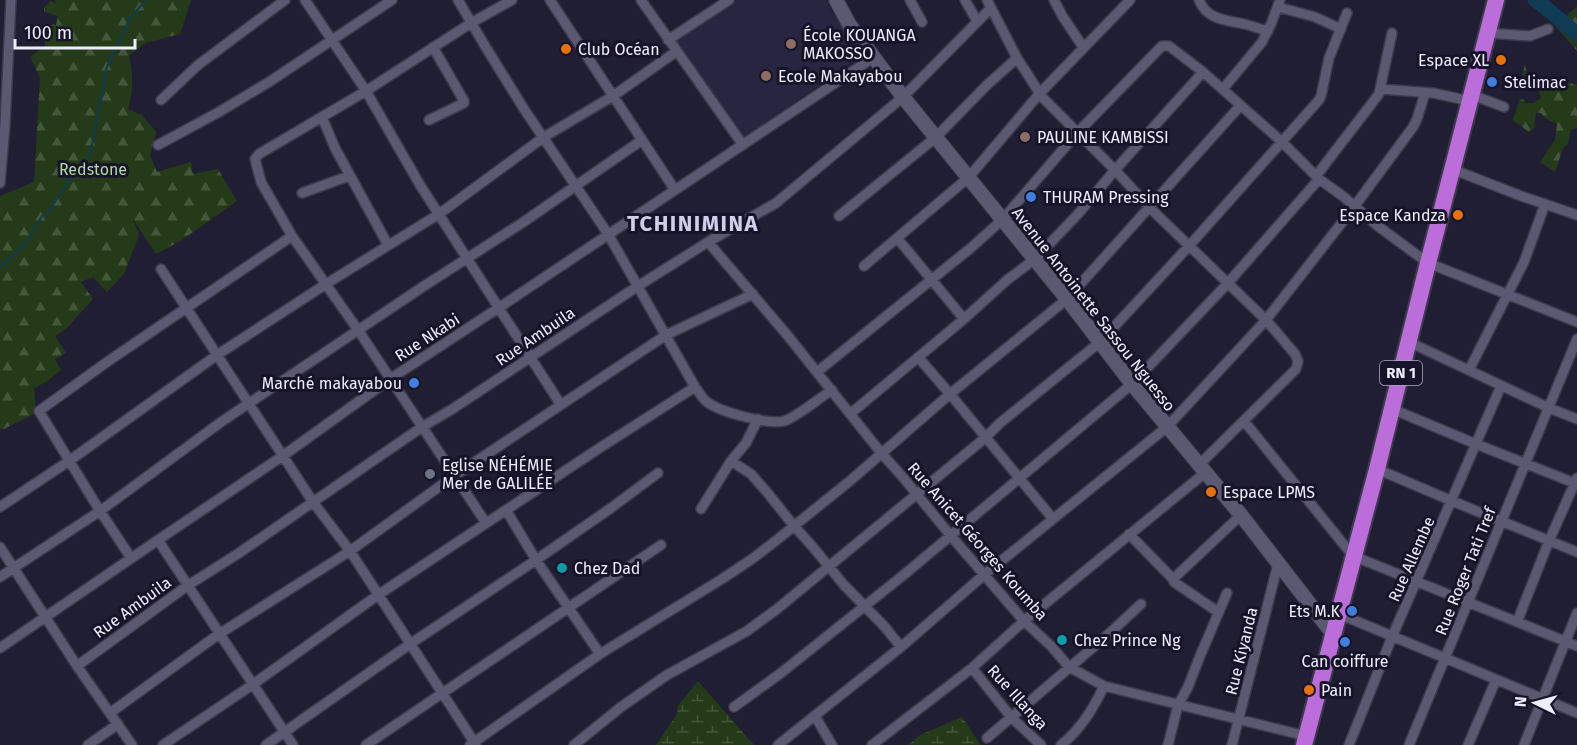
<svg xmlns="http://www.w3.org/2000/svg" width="1577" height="745" viewBox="0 0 1577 745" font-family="'Fira Sans',sans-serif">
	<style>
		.built { fill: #282540 }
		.forest { fill: url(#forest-firs) }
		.wetland { fill: url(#wetland-marsh) }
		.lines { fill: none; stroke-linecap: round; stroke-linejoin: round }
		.stream { stroke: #0f3b54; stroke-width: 2 }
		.river { stroke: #0f3b54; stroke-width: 15 }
		.street-casing { stroke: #3d3a4c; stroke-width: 12 }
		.secondary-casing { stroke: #3d3a4c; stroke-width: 16 }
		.highway-casing { stroke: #3d3a4c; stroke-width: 20 }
		.street { stroke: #5b5971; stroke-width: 9 }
		.secondary { stroke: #5b5971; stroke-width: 14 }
		.highway { stroke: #bb6eda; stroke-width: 16 }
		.education-dot { fill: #8d6e63; stroke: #171429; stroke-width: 2 }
		.food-dot { fill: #e8710a; stroke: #171429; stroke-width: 2 }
		.shop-dot { fill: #3f7fe0; stroke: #171429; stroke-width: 2 }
		.worship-dot { fill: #6b7280; stroke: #171429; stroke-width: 2 }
		.culture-dot { fill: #0f9aa8; stroke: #171429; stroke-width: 2 }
		.labels { text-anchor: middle; stroke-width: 6; stroke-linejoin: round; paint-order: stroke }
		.shield { fill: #171429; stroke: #aeacbd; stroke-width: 1.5 }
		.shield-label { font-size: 15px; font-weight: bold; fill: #eeedfc }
		.poi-label { font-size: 16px; fill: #eeedfc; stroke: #171429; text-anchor: start }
		.park-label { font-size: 16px; fill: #afda9d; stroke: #171429 }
		.street-label { font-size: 16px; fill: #eeedfc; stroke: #171429 }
		.district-label { font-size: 22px; font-weight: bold; letter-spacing: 1.5px; fill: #d0ceeb; stroke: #171429 }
	</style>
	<defs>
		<pattern id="forest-firs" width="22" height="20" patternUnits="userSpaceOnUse" patternTransform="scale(1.5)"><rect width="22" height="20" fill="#243a19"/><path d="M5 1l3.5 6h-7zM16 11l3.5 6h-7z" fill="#44573b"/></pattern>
		<pattern id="wetland-marsh" width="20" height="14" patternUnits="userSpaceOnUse" patternTransform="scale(1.5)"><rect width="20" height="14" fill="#243a19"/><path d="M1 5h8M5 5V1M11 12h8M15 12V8" fill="none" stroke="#44573b"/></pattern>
	</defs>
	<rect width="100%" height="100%" fill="#201e33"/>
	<!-- built -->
	<path class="built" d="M738,0h89l3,9 33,45 -120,85 -70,-98z"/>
	<!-- forest -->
	<path class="forest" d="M55,0h136l-11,34 -34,9 -17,12c4,20 5,34 -1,54l14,6 14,17 -6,23 7,17 34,-10 2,12 25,-5 19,32 -55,39 -26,14 -23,-35 6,16 -15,39 -17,18 -14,-15 -12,5 12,17 -27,30 -11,7 11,17 -11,6 6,11 -15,12 -12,6 2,25 -32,16h-4v-233l34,-14 6,-104 -10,-21 15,-11 -2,-22 13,1 2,-9 -14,-4v-4l6,-7 6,2z
		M1577,6v45l-22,-25z
		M1525,65l2,9 37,14 5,-6 8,4v42l-6,2 -3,14 -5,4 -8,24 -15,-10 15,-22 2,-16 -11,-5 -5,-6h-5l-2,15 -5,4 -16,-12 7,-21 5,1 -1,3h9l8,-5 -3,-9 -12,-4 -1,2h-6z"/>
	<!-- wetland -->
	<path class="wetland" d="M698,681l56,64h-98l21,-31 1,-8z
		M962,717l19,28h-73l12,-10z"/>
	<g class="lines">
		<!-- stream -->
		<path class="stream" d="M0,268l24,-23 18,-29 7,-5 17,-26 24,-30 17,-88 23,-49 16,-18"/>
		<!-- river -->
		<path class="river" d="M1535,0l5,3 37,31"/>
		<defs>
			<path id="street" d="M305,0l61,91 54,94 141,220
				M458,0l27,46 39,63 84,125 87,153c4,5 7,11 12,15 13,10 61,23 77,19 13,-4 35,-23 48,-31
				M550,0l125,190
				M641,0l102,145
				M910,0l12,22
				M965,0l12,21
				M987,0l30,58 25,39 73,73 35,38 116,112 29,34 3,7 -2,8 -97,96
				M1054,0l9,17 20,30
				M1199,0c8,20 27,20 45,24 8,2 16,5 24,7
				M1278,7l37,10 26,12
				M1488,33l42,3 18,-7
				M668,40l61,-40
				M1223,89l39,-47 9,-18 9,-24
				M1380,89l53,4 37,8
				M1472,95l32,12
				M161,100l37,-35 87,-65
				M322,117l13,31 53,97
				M429,120l35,-17v-2l-31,-54
				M158,145l61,-33 50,-30 123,-82
				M1452,169l69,27 56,19
				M1316,176l63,-82 13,-61
				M0,183l5,-58 6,-125
				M302,193l47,-17
				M839,216l96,-78 52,-53 30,-27
				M898,239l66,80
				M708,242l80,94 94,118 19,21 50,61 73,85 28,26 17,20 35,19 202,50
				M864,266l105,-89 71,-84 90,-93
				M161,269l152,233 37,49 126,194
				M1409,342l140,66 28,11
				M918,357l32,37 103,125
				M1469,370l55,-108 21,-58
				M817,372l155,-125 31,-28 75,-87 84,-86h7l4,3 30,23 78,69 38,38 25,18 35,30 49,36 149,59
				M1392,409l84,35 101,40
				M850,414l114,-95 43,-39 28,-21 43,-45 37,-44 88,-98
				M1244,421l109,135 224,90
				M731,461l20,13 15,17 28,35 18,20 32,39 40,41 17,21
				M1377,469l75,32 125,51
				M0,507l69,-46 148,-106 109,-71 113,-70 105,-77 69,-41 64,-45
				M701,509l30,-48 15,-18 12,-24
				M506,510l30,50 64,94
				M486,523l-128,-193 -66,-94 -31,-54 -6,-23 4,-5 107,-63 105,-68 41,-23
				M1129,534l44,45 1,3 44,30
				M158,540l135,205
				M0,547l77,119 55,79
				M131,558l-31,-47 -61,-100 68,-49 185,-126
				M0,577l100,-66 121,-89 203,-136 98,-63 120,-83
				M1173,579l68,-64
				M1339,614l238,99
				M1517,622l32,-81 28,-63
				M0,648l158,-108 126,-85 106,-76 110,-72 374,-250
				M77,666l110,-80 52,-33 183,-126 32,-19 184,-122 70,-44 68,-39 127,-106 88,-89
				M972,668l39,49 30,28
				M734,707l47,-34 125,-100 226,-189 96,-101 91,-104
				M110,713l109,-79 131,-83 104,-75 212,-141 87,-41
				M815,716l17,29
				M987,738l124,-106 30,-28
				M88,745l30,-21
				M163,745l89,-60 126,-90 220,-146 97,-62
				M266,745l144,-101 126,-84 75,-52 47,-35
				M366,745l295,-200
				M470,745l130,-91 122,-75 30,-20 21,-16 78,-63 99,-86 117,-95 173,-193
				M574,745l47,-38 46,-32 80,-44 30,-22 208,-171 15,-15 100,-81 89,-96 130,-146 2,-4 8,-38 18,-45
				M778,745l123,-98 84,-73 182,-147 99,-107 88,-113 59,-80 4,-8 8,-26
				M872,745l100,-77 52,-47 182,-149
				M1061,745c20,-16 32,-36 43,-59
				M1168,745l10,-40 10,-18 12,-31 27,-63
				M1232,745l46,-181
				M1349,745l43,-108 109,-251
				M1409,745l168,-406
				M1468,745l28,-65
				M1524,745l53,-132"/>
			<path id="secondary" d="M836,0l13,24 54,73 164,202 65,85 109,131 92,119"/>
			<path id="highway" d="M1304,745l73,-276 51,-206 68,-263"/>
		</defs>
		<!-- street casing -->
		<use href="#street" class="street-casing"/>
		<!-- secondary casing -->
		<use href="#secondary" class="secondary-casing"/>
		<!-- highway casing -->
		<use href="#highway" class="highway-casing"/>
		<!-- street -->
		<use href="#street" class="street"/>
		<!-- secondary -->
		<use href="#secondary" class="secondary"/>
		<!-- highway -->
		<use href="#highway" class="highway"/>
	</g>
	<!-- markers -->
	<g class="education-dot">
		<circle cx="791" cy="44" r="6"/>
		<circle cx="766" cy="76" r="6"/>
		<circle cx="1025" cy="137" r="6"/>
	</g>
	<g class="food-dot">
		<circle cx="566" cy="49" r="6"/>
		<circle cx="1501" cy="60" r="6"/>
		<circle cx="1458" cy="215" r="6"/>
		<circle cx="1211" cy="492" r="6"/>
		<circle cx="1309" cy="690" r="6"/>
	</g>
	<g class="shop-dot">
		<circle cx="1492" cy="82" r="6"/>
		<circle cx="1031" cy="197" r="6"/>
		<circle cx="414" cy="383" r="6"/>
		<circle cx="1352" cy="611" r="6"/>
		<circle cx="1345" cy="642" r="6"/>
	</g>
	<circle class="worship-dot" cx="430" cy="474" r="6"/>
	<g class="culture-dot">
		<circle cx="562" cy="568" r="6"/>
		<circle cx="1062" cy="640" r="6"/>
	</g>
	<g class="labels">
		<!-- shield labels -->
		<rect class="shield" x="1380" y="361" width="42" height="24" rx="4.5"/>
		<g class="shield-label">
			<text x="1401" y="378">RN 1</text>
		</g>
		<!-- poi labels -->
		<g class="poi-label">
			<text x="803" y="41">École KOUANGA<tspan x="803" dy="18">MAKOSSO</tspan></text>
			<text x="578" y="55">Club Océan</text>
			<text x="1489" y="66" text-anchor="end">Espace XL</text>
			<text x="778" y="82">Ecole Makayabou</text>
			<text x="1504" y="88">Stelimac</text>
			<text x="1037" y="143">PAULINE KAMBISSI</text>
			<text x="1043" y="203">THURAM Pressing</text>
			<text x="1446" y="221" text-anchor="end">Espace Kandza</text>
			<text x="402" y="389" text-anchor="end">Marché makayabou</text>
			<text x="442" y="471">Eglise NÉHÉMIE<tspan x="442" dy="18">Mer de GALILÉE</tspan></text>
			<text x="1223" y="498">Espace LPMS</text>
			<text x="574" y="574">Chez Dad</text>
			<text x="1340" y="617" text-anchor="end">Ets M.K</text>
			<text x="1074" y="646">Chez Prince Ng</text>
			<text x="1345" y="667" text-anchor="middle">Can coiffure</text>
			<text x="1321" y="696">Pain</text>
		</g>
		<!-- park labels -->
		<g class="park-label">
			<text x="93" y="175">Redstone</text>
		</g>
		<!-- street labels -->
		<g class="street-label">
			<text transform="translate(1094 309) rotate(52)" y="6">Avenue Antoinette Sassou Nguesso</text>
			<text transform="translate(535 336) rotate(-34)" y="6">Rue Ambuila</text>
			<text transform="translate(427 337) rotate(-33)" y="6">Rue Nkabi</text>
			<text transform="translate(978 541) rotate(49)" y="6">Rue Anicet Géorges Koumba</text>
			<text transform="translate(1411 559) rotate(-66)" y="6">Rue Allembe</text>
			<text transform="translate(1465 571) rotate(-68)" y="6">Rue Roger Tati Tref</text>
			<text transform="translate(132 607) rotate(-36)" y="6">Rue Ambuila</text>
			<text transform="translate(1241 651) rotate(-76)" y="6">Rue Kiyanda</text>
			<text transform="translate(1018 697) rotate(48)" y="6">Rue Illanga</text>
		</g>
		<!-- district labels -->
		<g class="district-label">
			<text x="693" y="231">TCHINIMINA</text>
		</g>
	</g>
	<!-- north arrow -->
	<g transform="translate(1535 703) rotate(275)" stroke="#171429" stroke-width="4.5" paint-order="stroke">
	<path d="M0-4.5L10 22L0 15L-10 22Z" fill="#eeedfc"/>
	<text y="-9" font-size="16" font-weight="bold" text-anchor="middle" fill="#eeedfc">N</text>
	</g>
	<!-- scale -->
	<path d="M15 39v9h120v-9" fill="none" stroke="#eeedfc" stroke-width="3"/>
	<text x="24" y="39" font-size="18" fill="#eeedfc" stroke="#171429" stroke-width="4.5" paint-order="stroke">100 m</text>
</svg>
